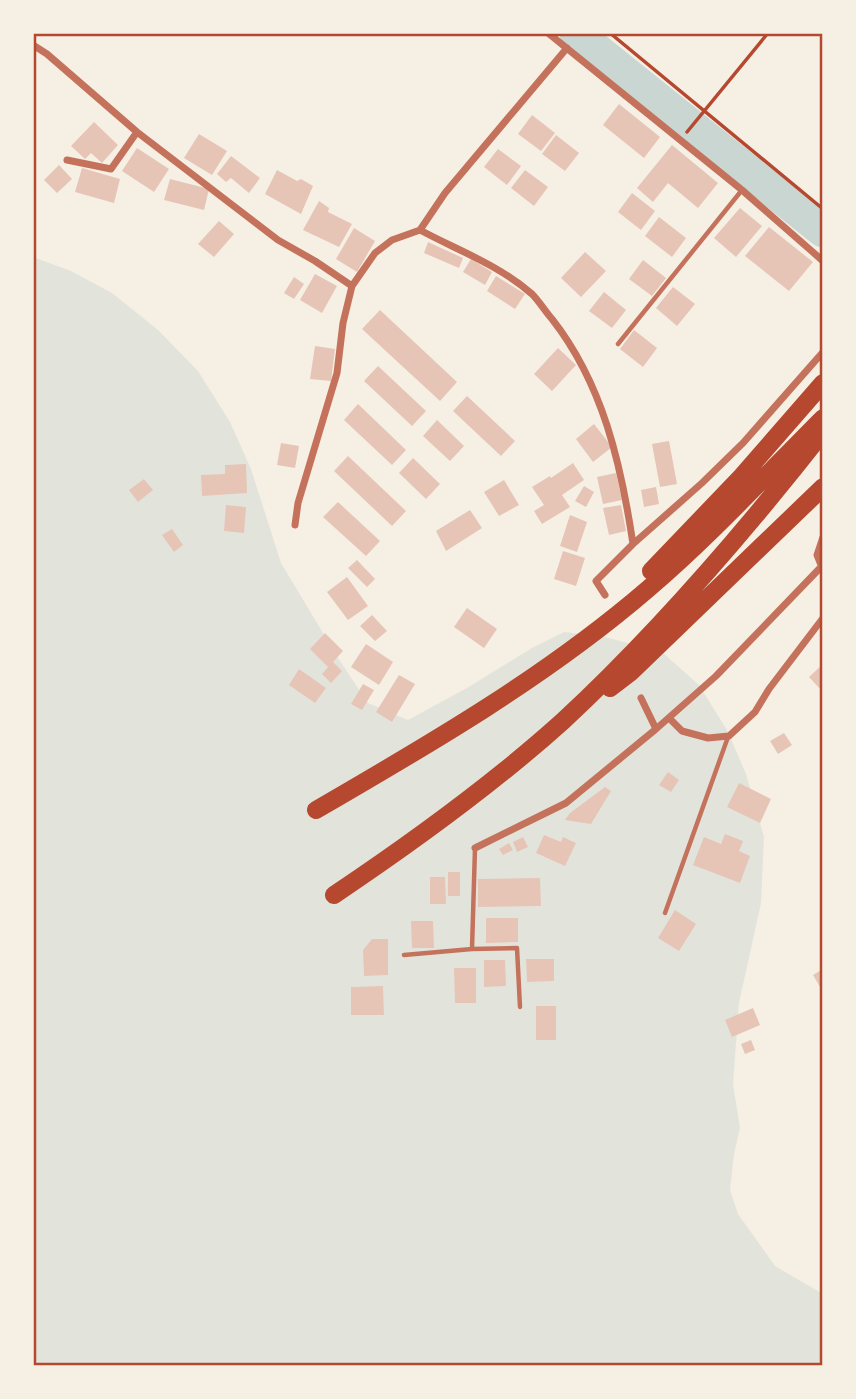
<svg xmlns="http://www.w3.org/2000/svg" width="856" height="1399" viewBox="0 0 856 1399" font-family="'Times New Roman',serif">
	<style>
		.green { fill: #e2e4dc }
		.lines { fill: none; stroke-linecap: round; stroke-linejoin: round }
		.river { stroke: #c9d6d2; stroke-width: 33 }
		.building { fill: #e6c5b7 }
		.path { stroke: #b5482f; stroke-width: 3.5 }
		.service { stroke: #c5725c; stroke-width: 4.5 }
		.minor { stroke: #c5725c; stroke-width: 7 }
		.motorway { stroke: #b5482f; stroke-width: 18 }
		.neatline { fill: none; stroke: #b5482f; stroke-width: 2.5 }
	</style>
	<rect width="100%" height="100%" fill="#f6efe4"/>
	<!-- green -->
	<path class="green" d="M33,257l38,14 41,22 46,37 40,41 32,51 21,47 30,94 57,95 30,45 40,17 59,-32 65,-40 32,-16 41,5 57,15 37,33 28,45 19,44 18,63 -3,66 -22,100 -6,81 7,44 -6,26 -4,36 8,24 37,52 48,28v72h-790z"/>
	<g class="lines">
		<!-- river -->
		<path class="river" d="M576,33l247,198"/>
	</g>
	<!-- building -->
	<path class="building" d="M619,104l41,33 -16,21 -41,-33z
		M532,115l23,18 -14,18 -23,-17z
		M94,122l24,23 -16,18 -11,-10 -6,6 -14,-13z
		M199,134l28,17 -15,24 -28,-17z
		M556,135l23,18 -14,18 -23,-17z
		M672,145l46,38 -20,25 -30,-25 -15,19 -16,-14z
		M137,148l32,21 -15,23 -32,-21z
		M498,149l23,17 -14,19 -23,-18z
		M231,156l29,22 -11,15 -18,-15 -5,4 -9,-8z
		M59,165l13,14 -15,14 -13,-13z
		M82,168l38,11 -6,24 -39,-11z
		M277,170l20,11 4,-2 12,7 -12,28 -36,-20z
		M525,170l23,17 -14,19 -23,-18z
		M170,179l39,10 -5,21 -40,-10z
		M632,193l23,18 -14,19 -23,-18z
		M319,201l10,7 -1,4 24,12 -13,23 -36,-17z
		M740,208l22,18 -26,31 -22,-19z
		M659,217l27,21 -14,19 -27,-21z
		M219,221l15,13 -20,23 -16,-13z
		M769,227l44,35 -24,29 -44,-35z
		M354,228l21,13 -18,31 -21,-13z
		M428,242l35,16 -4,10 -35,-15z
		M585,252l21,19 -25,26 -20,-19z
		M471,259l21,13 -7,13 -22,-13z
		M643,260l23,18 -14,18 -23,-17z
		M315,274l22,12 -15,27 -22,-13z
		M496,276l29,18 -10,15 -28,-18z
		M294,277l10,7 -10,15 -10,-6z
		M673,287l22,17 -18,22 -21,-18z
		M604,292l22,18 -14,18 -23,-17z
		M380,310l77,72 -17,19 -78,-72z
		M634,330l23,18 -14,19 -23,-18z
		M315,346l20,3 -4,32 -21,-2z
		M558,348l18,17 -24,26 -18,-17z
		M378,366l48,45 -14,15 -48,-45z
		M467,396l48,45 -14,15 -48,-45z
		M358,404l48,46 -14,15 -48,-45z
		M437,420l27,26 -14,15 -27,-25z
		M594,424l18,23 -19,15 -17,-23z
		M669,441l8,43 -17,3 -8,-43z
		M281,443l18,3 -4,22 -18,-3z
		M348,456l58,55 -14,15 -58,-55z
		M413,458l27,26 -14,15 -27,-26z
		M573,463l11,17 -22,15 8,12 -28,17 -8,-13 10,-6 -12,-18 18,-11 1,2z
		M246,464l1,29 -45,3 -1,-21 24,-1v-9z
		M616,473l6,27 -19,4 -6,-27z
		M144,479l9,11 -15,12 -9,-12z
		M504,480l15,25 -20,11 -15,-24z
		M584,486l10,6 -8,15 -11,-6z
		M656,487l3,17 -15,3 -3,-17z
		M338,502l42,39 -14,15 -43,-39z
		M226,505l20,2 -2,26 -20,-2z
		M621,505l5,26 -17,4 -6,-27z
		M470,510l12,18 -36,23 -10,-20z
		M570,515l17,7 -10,30 -17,-6z
		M172,529l11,16 -9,7 -12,-17z
		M563,551l22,7 -9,28 -22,-7z
		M357,560l18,19 -8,8 -19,-19z
		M347,577l21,29 -20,14 -21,-28z
		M467,608l30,21 -13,19 -30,-21z
		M372,615l15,16 -12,10 -15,-15z
		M325,633l18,18 -10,11 9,9 -11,12 -9,-9 6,-7 -18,-18z
		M366,644l27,18 -14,23 -28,-18z
		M823,664v28l-14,-15z
		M299,669l27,19 -11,15 -26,-18z
		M399,675l16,9 -23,38 -16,-10z
		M363,684l11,6 -12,20 -11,-6z
		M784,733l8,12 -14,9 -8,-13z
		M668,772l11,8 -8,12 -12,-7z
		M739,783l32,16 -11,24 -33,-16z
		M605,787l6,4 -20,33 -26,-4 5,-7z
		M725,834l18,7 -4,10 11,5 -10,27 -47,-18 11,-28 17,7z
		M544,835l17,7 2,-5 13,6 -11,23 -29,-13z
		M523,837l5,10 -11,5 -4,-10z
		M509,843l4,7 -10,5 -4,-6z
		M448,872h12v24h-12z
		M430,877h15l1,27h-16z
		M540,878l1,28 -63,1v-28z
		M675,910l21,14 -17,27 -21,-13z
		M486,918h32v24l-32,1z
		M411,921h22l1,27h-22z
		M372,939h16v36l-24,1 -1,-26z
		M526,959h28v22l-27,1z
		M484,960h21l1,26 -22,1z
		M454,968h22v35h-21z
		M823,969v23l-10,-17z
		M383,986l1,29h-33v-28z
		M536,1006h20v34h-20z
		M753,1008l7,17 -28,12 -7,-17z
		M751,1040l4,10 -10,4 -4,-10z"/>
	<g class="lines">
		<!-- path -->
		<path class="path" d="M610,33l213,176
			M687,132l81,-99"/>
		<!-- service -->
		<path class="service" d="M618,344l124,-154
			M665,913l63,-176
			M472,949l45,-1 3,59
			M404,955l68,-6 3,-101"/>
		<!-- minor -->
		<path class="minor" d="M548,33l194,157 81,71
			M33,45l14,9 90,78 141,108 37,21 37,25
			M67,160l44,9 26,-37
			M420,230c37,20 79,35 112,64 7,7 13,17 20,25 51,65 69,145 81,225l-37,37 9,14
			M295,525l3,-22 39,-130 6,-50 9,-37 23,-33 17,-13 28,-10 25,-37 122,-145
			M633,544l69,-61 41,-40 80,-91
			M823,570l-6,-15 6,-18
			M641,698l15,31
			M669,718l13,13 26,7 21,-2 26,-24 14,-23 54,-71
			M475,848l91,-45 90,-74 60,-53 105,-109"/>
		<!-- motorway -->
		<path class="motorway" d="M651,571l91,-95 81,-93
			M610,688l21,-16 192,-185
			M316,810c114,-66 231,-134 332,-221 62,-53 117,-113 175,-171
			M334,895c79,-53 158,-110 229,-174 95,-88 180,-187 260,-289"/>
	</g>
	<!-- border -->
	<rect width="856" height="1399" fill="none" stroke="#f6efe4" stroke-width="70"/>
	<rect x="35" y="35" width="786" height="1329" class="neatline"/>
</svg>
